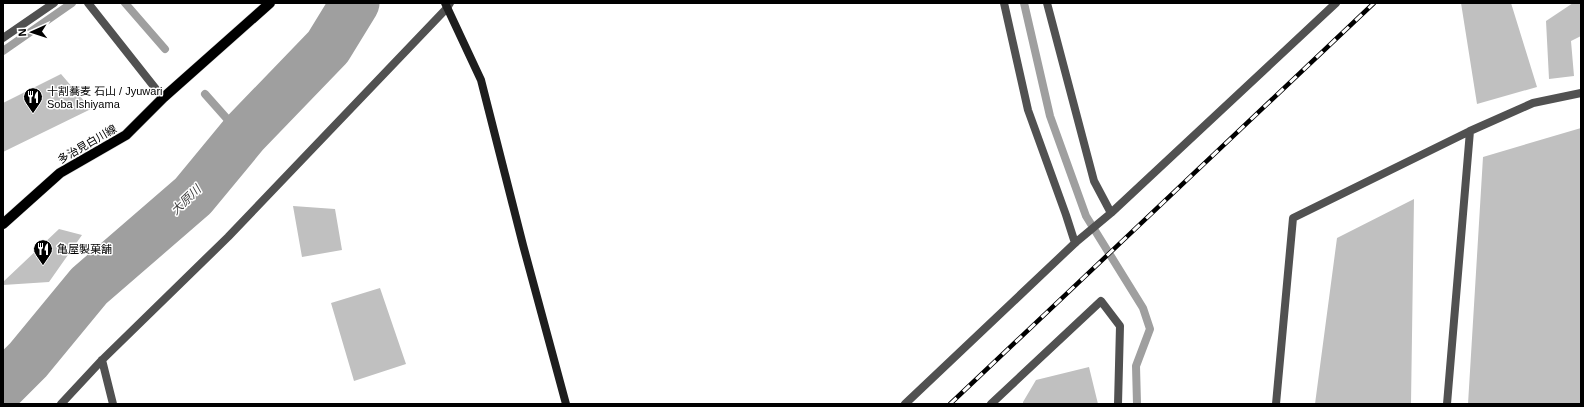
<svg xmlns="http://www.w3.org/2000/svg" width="1584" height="407" viewBox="0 0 1584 407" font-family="Helvetica,'Noto Sans JP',sans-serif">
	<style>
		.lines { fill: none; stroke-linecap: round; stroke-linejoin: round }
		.stream { stroke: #9f9f9f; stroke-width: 8 }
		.river { stroke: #9f9f9f; stroke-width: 49 }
		.building { fill: #c0c0c0 }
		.primary-casing { stroke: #dbdbdb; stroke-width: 11 }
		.street { stroke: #515151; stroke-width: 8 }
		.secondary { stroke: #1e1e1e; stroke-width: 8 }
		.primary { stroke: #000; stroke-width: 10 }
		.rail-casing { stroke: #000; stroke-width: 4.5 }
		.rail { stroke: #fff; stroke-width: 3; stroke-dasharray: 9; stroke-linecap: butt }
		.labels { text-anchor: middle; stroke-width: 3; stroke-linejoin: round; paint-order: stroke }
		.poi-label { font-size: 11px; fill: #000; stroke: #fff; text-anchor: start }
		.street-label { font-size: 11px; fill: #000; stroke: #fff }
		.water-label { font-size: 12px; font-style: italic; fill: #404040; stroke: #fff }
	</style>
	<rect width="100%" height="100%" fill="#fff"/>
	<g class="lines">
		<!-- stream -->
		<path class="stream" d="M125,3l40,46
			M1024,3l26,113 36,100 57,92 7,21 -14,37 1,38
			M3,51l69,-48
			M205,94l24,27 16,12"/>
		<!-- river -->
		<path class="river" d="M3,385l25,-25 61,-74 104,-90 52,-63 83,-86 27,-44"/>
	</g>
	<!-- building -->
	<path class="building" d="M1461,3h50l26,84 -60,17z
		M1573,3h8v33l-10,5 3,35 -25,3 -3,-58z
		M61,74l30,35 -88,43v-49z
		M1581,128v276h-113l15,-247z
		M1414,199l-3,205h-96l22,-166z
		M293,206l42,3 7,41 -40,7z
		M59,229l23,6 -33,47 -46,3v-3z
		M380,288l26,76 -52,17 -23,-78z
		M1089,367l9,37h-75v-2l13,-22z"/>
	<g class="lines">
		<defs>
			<path id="primary" d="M3,224l57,-51 66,-38 37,-37 107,-95"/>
		</defs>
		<!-- primary casing -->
		<use href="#primary" class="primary-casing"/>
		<!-- street -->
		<path class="street" d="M88,3l75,95
			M1004,3l24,107 38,105 9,28
			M1047,3l47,178 17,32
			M3,38l51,-35
			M102,360l11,44
			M61,404l41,-44 126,-123 219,-229 3,-5
			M905,404l170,-161 36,-30 225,-210
			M991,404l110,-103 19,25 -2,78
			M1276,404l17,-186 177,-87 63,-28 48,-10
			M1447,404l23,-273"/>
		<!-- secondary -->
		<path class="secondary" d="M445,3l36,77 42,165 43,159"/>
		<!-- primary -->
		<use href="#primary" class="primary"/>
		<defs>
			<path id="rail" d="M950,404l424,-401"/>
		</defs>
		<!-- rail casing -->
		<use href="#rail" class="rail-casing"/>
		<!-- rail -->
		<use href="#rail" class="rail"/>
	</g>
	<!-- icons -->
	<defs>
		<symbol id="restaurant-pin" viewBox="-11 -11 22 30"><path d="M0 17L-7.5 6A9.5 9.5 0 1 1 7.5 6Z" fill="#000" stroke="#fff"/><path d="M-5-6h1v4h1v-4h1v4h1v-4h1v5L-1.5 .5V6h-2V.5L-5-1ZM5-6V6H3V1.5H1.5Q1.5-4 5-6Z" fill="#fff"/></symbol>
	</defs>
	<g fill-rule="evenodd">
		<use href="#restaurant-pin" x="22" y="86" width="22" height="30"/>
		<use href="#restaurant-pin" x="32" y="238" width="22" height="30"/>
	</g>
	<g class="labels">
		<!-- poi labels -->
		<g class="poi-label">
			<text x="47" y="95">十割蕎麦 石山 / Jyuwari<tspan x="47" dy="13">Soba Ishiyama</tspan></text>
			<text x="57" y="253">亀屋製菓舗</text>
		</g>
		<!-- street labels -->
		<g class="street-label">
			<text transform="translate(87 144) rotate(-30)" y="4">多治見白川線</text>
		</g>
		<!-- water labels -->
		<g class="water-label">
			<text transform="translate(186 200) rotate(-44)" y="4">大原川</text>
		</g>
	</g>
	<!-- border -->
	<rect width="1584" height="407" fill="none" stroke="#000000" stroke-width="8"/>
	<!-- north arrow -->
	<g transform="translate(32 32) rotate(267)" stroke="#ffffff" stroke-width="3" paint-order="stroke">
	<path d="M0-3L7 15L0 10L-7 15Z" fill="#000000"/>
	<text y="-6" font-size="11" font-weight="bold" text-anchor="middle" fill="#000000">N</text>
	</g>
</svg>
